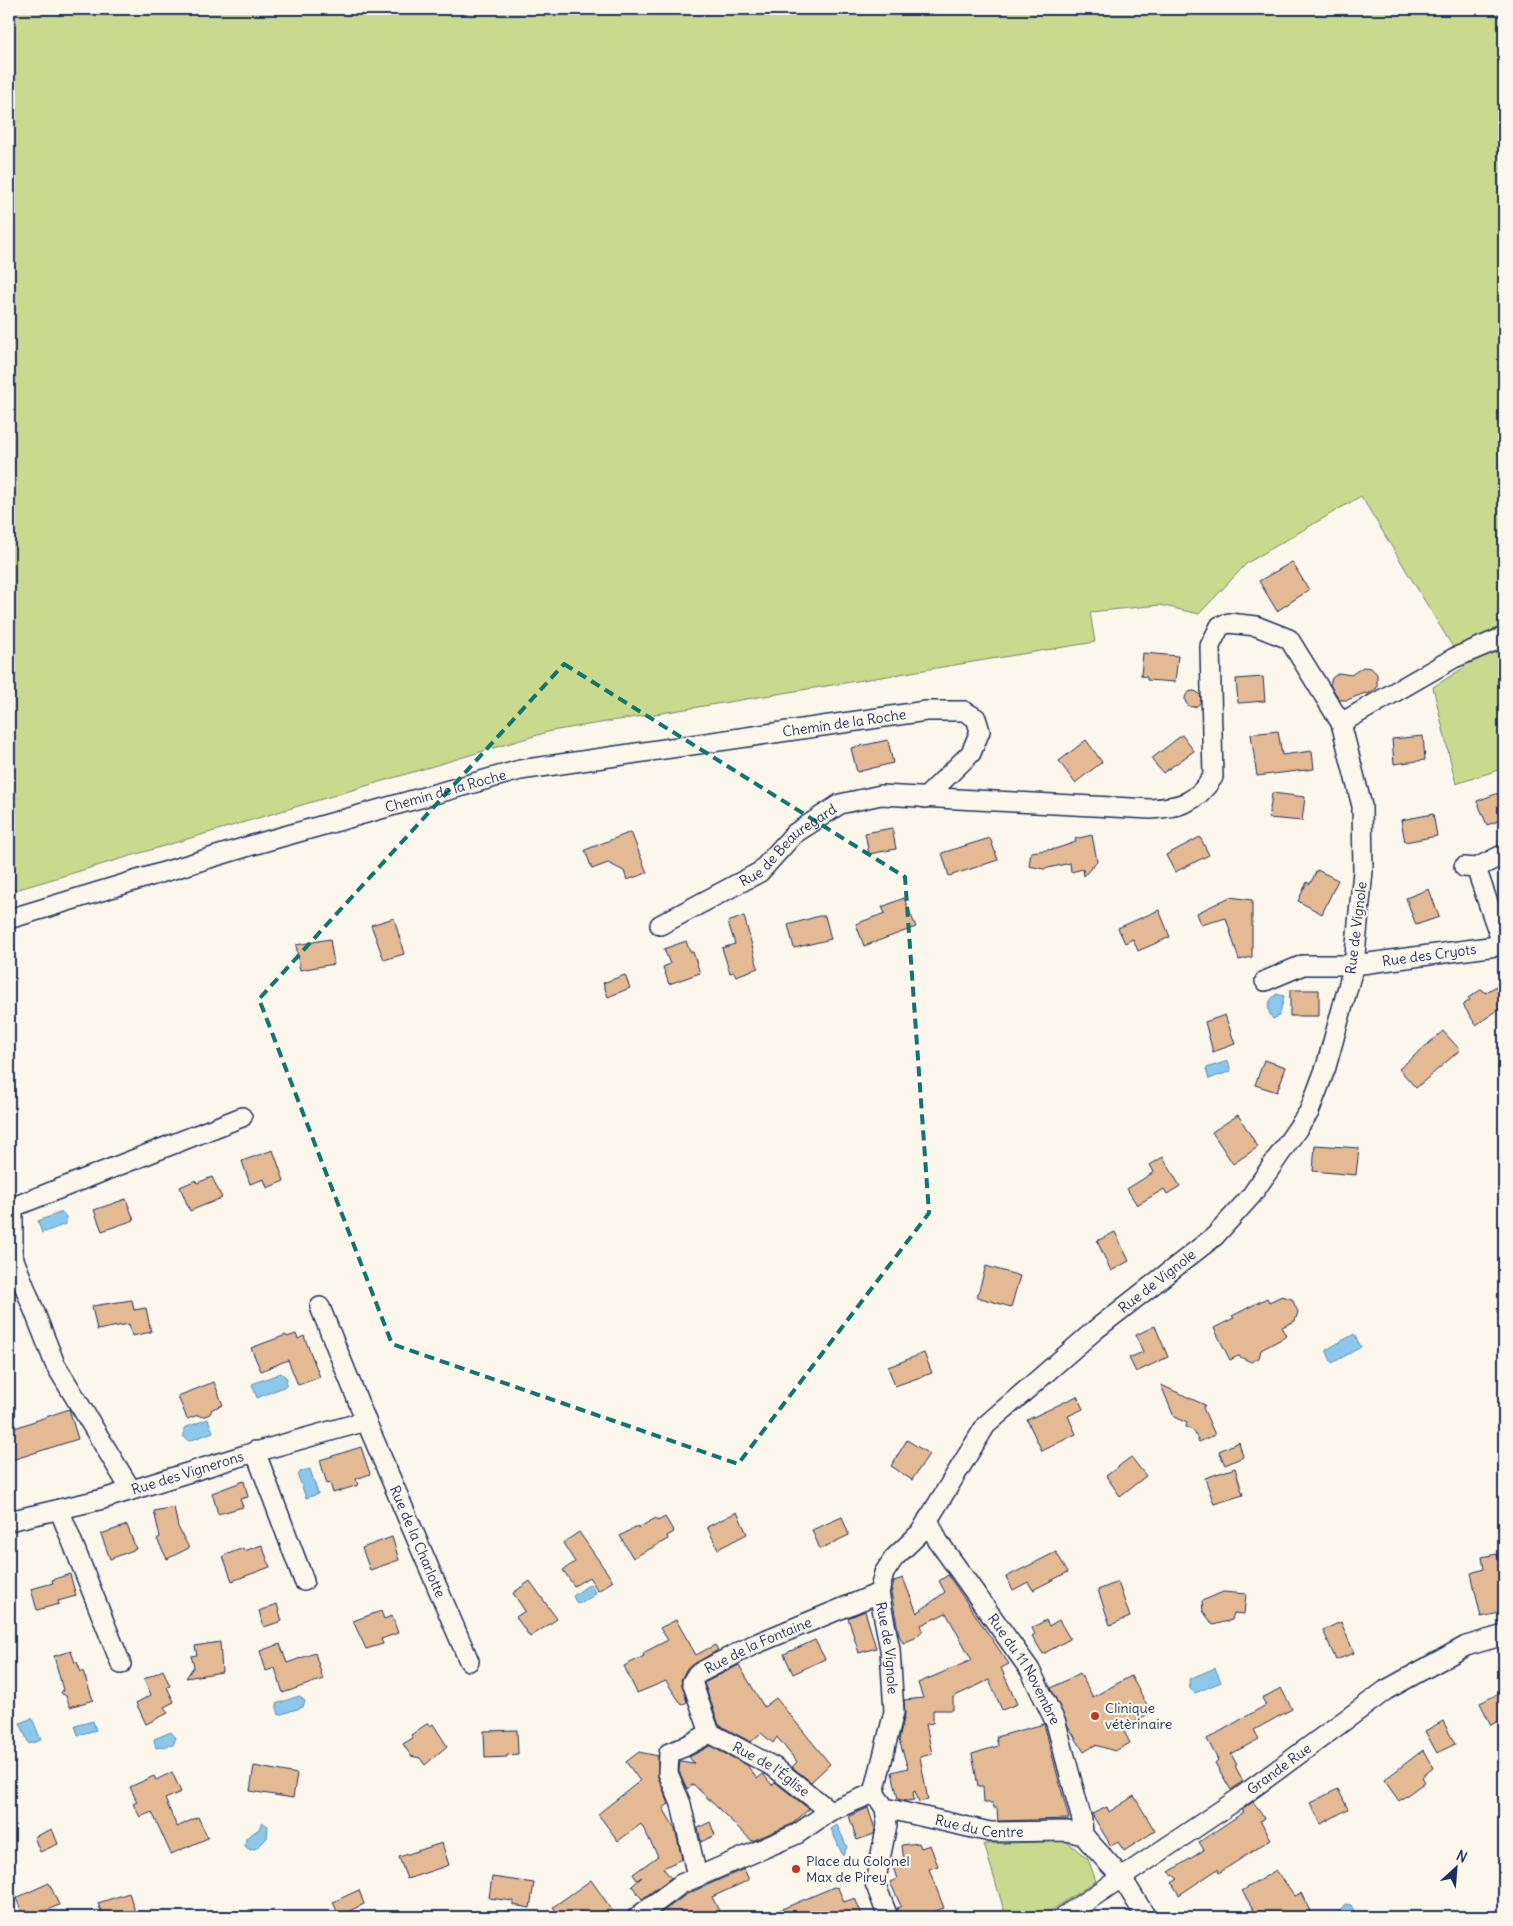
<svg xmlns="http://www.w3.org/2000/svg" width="1513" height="1926" viewBox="0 0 1513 1926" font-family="Delius,sans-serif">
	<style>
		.green { fill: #c9da8e; stroke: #728476 }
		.water { fill: #8bc8eb; stroke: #5e8bb3 }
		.building { fill: #e4ba94; stroke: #1b2f5e }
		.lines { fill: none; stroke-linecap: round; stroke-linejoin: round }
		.minor-casing { stroke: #1b2f5e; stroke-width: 22 }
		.minor { stroke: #fbf7ec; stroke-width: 19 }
		.marked { fill: none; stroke: #0f766e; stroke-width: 4; stroke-dasharray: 10 6; stroke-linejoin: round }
		.poi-dot { fill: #c8321e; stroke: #fbf7ec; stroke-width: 2 }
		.labels { text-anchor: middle; stroke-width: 4.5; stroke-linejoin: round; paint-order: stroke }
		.street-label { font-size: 14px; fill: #1b2f5e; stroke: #fbf7ec }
		.poi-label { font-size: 14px; fill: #1b2f5e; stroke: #fbf7ec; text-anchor: start }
	</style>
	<rect width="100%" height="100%" fill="#fbf7ec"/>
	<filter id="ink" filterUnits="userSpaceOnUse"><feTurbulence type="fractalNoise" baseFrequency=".02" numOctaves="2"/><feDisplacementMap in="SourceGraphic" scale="10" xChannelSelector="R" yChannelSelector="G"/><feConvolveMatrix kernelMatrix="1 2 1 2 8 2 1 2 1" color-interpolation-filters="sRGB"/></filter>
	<g filter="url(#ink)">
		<!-- green -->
		<path class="green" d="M9,9h1495v759l-48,16 -23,-97 32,-20 -104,-171 -114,67 -48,51 -39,-9 -70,7 5,30 -544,89 -542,161z
			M1066,1841l22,18 8,22 -55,36h-35l-22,-73z"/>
		<!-- water -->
		<path class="water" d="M1277,994l7,2c0,2 -4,17 -5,20l-6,3c-7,-9 -6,-19 4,-25z
			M1228,1061l3,10 -22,8 -3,-11z
			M62,1212l4,5v7l-24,9 -4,-12z
			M1354,1334l7,13 -29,16 -6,-13z
			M281,1373l6,5 -1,8 -29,12 -5,-14z
			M208,1419l5,13 -24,9 -5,-4v-9z
			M310,1469l8,25 -12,4 -8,-22 2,-4z
			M590,1584l6,10 -14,9 -6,-1 -3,-6z
			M1215,1668l6,14 -26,11 -5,-4 -1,-10z
			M299,1696l6,5 -2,6 -24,8 -3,-11z
			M32,1718l9,22 -12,4 -9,-21z
			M93,1721l3,9 -18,5 -3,-9z
			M171,1732l5,6 -3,7 -17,3 -2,-9z
			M262,1822l6,4 -1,12 -10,10 -7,2 -5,-4 1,-8 13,-9z
			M837,1825l10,22 -4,9 -12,-27z
			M1345,1904l6,1 6,12h-15l-3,-6z"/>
		<!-- building -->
		<path class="building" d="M1292,562l17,28 -32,21 -18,-30z
			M1143,653l35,3 -3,26 -28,-2v-3l-6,-1z
			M1363,667l8,1 6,6v14l-9,6 -3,-1 -18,7h-7l-10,-15 2,-7 7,-5 12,2z
			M1263,677l2,24 -27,2 -2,-24z
			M1185 699a8 8 0 1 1 16 0a8 8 0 1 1-16 0Z
			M1278,731l4,24 30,-4 2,18 -57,7 -6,-42z
			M1182,735l12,16 -31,22 -12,-14z
			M1423,736l2,24 -31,4 -2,-25z
			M888,740l5,23 -36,9 -6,-24z
			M1086,740l16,22 -27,21 -16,-22z
			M1504,791v28l-17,6 -10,-24z
			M1272,793l33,4 -3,24 -33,-3z
			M1433,814l4,22 -32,6 -4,-22z
			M892,828l4,21 -27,5 -4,-21z
			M631,832l16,41 -20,7 -3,-9 -16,-8 -16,6 -7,-19z
			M1092,835l5,26 -13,15 -1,-7 -12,3 -1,-9 -26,6 -15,-3 2,-14 24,-3 21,-7 -1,-3z
			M1200,837l9,18 -34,17 -9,-17z
			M990,838l8,22 -49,16 -7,-23z
			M1317,870l21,10 -16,34 -24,-13 9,-19 3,2z
			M1429,889l10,28 -23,8 -10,-27z
			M1230,897l22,3v57l-13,3 -13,-42 -25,7 -4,-12z
			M904,898l12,29 -52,19 -8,-22 29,-11 -3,-6z
			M1159,910l11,27 -32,14 -5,-12 -8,4 -7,-15z
			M744,916l14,52 -22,8 -2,-4 -4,1 -8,-25 13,-4 -7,-22z
			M819,916h6l6,23 -37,9 -6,-23z
			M394,918l10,36 -20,6 -13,-35z
			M330,939l4,25 -34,6 -4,-25z
			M686,941l4,11h3l7,21 -31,11 -6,-17 7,-3 -6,-15z
			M625,975l5,13 -22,9 -5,-14z
			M1498,985l6,7v14l-28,19 -13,-20 7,-5 -2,-2 14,-9 3,4z
			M1290,990h29v26h-29z
			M1225,1015l10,29 -22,8 -8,-30z
			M1443,1031l17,19 -44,38 -17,-19z
			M1264,1060l22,7 -9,25 -22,-7z
			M1238,1115l20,32 -25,17 -21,-32z
			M1315,1145l44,3 -3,27 -43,-4z
			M273,1150l11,31 -17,7 -3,-9 -14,5 -8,-23z
			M1163,1157l17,29 -13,8 -3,-5 -27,16 -10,-16 27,-17 -4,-7z
			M212,1177l10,21 -32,13 -10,-24 16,-7 1,3z
			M126,1199l8,21 -32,11 -8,-21z
			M1115,1232l14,29 -18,10 -14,-30z
			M986,1266l34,10 -9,31 -34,-10z
			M1282,1296l10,3 6,13 -3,9 -13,6 5,9 -26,14 -2,8 -8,4 -13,-6 -8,4 -16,-32 20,-10 -2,-2 35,-18 2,4z
			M132,1300l2,10 12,-2 5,24 -19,4 -3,-12 -32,6 -5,-24z
			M1155,1326l13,31 -32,15 -7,-14 14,-6 -7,-17z
			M296,1334l2,5 6,-3 16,41 -22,8 -10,-25 -27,11 -10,-23 35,-13 1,2z
			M924,1353l8,20 -37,13 -7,-19z
			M214,1382l9,23 -11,4 -2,5 -8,3 -4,-2 -11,4 -9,-23z
			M1161,1385l44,20 -2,3 12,27 -16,7 -5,-11 -8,-4 1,-4 -13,-6z
			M1077,1396l6,13 -15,7 8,18 -34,17 -15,-31z
			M69,1409l9,30 -69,22v-31z
			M907,1440l22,14 -17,26 -21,-14z
			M1239,1442l4,15 -18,8 -6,-14z
			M361,1447l9,27 -14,5 2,6 -25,8 -3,-10 -3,1 -7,-24z
			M1131,1457l15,19 -26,20 -14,-20z
			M1235,1468l8,27 -29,9 -9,-26z
			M244,1481l4,16 -8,2 3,8 -25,7 -6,-21z
			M174,1507l4,20 11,21 -22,11 -10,-20 3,-2 -6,-26z
			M737,1512l10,22 -29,15 -11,-22z
			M665,1517l9,15 -7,4 1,3 -35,19 -13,-22 17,-10 1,2 18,-10 2,3z
			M842,1517l7,18 -29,14 -8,-19z
			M127,1525l9,24 -26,10 -9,-25z
			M579,1532l34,49 -15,10 -9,-14 -15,9 -11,-16 12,-8 -12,-19z
			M392,1537l7,23 -29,10 -8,-22z
			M262,1545l8,22 -38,14 -9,-25 20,-8 1,3z
			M1056,1552l12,20 -35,18 -5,-8 -15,8 -7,-13z
			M1497,1554l3,12 4,-1v47l-23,5 -10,-44 13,-4 -2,-12z
			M70,1574l6,22 -18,5 1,3 -22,6 -6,-21 22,-6 -1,-3z
			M948,1575l61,89 -8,4 16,36 -15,6 -13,-30 -36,17v13h-20v13l-7,1 6,30 -12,3 8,43 -9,2 -4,-11 -2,1 1,8 -8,1 -8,-2 -6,-27 16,-4 -9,-28 6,-26 -1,-14 19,-2 -5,-15 54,-23 -26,-47 -25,12 2,5 -8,8 -12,5 -4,-8 -8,-42 3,-12 9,-3 14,35 28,-21 -6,-11z
			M530,1581l27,38 -27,18 -14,-20 9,-6 -12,-18z
			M1118,1582l12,35 -20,8 -12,-35z
			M1223,1592l23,2 -2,20 -10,-1 -2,7 -19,5 -10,-14 -1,-10z
			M277,1604l5,17 -18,6 -5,-16z
			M381,1611l3,8 8,-3 6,17 -17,6 2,5 -17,5 -13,-28z
			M865,1611l11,37 -17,5 -11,-35z
			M676,1620l20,35 19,-10 3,5 -31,18 -6,12 6,22 -5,3 -16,-24 -29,12 -13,-27 20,-10 -1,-3 25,-13 -8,-12z
			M1046,1620l3,6 10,-6 11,19 -27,15 -11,-18 3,-2 -3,-6z
			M1341,1622l13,31 -18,7 -13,-30z
			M815,1640l10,19 -32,15 -9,-20z
			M220,1642l2,30 -36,6 8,-12 -3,-10 6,-1 -2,-9z
			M280,1644l7,19 28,-10 8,26 -40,14 -8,-25 -9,3 -6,-20z
			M71,1651l4,12 2,-1 4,10 2,-1 10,29 -23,7 -4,-11 -5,-3 2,-3 -9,-34z
			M739,1665l25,42 12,-9 54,66 -19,18 -19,-15 5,-5 -20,-25 -4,6 -12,-10 -10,9 -32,-17 -15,-42z
			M163,1670l7,16 -3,1 7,15 -10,5 4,6 -22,11 -10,-21 15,-8 -7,-16z
			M1080,1673l13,24 38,-21 20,36 -28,17 7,14 -15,8 -20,-6 -11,7 -16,-26 -17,-38z
			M1281,1688l11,21 -38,21 5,9 -28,15 6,11 -2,1 8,15 -12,9 -16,-27 3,-3 -11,-21 59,-34 -4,-7z
			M1498,1694l6,13v11l-13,7 -11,-22z
			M1443,1721l12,23 -18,9 -12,-22z
			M428,1723l2,3 3,-2 14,22 -22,19 -5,-7 -9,-2 -8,-12 10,-6 -2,-3z
			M1044,1724l25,95 -71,2 -1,-13h-3l-1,-5h-9l-1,-17h-5l-6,-32 26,-8 -2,-9z
			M517,1730l1,24 -11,1v2l-22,1 -1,-27z
			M710,1746l37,19 10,14 6,-5 9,11 3,-3 34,27 -17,15 -40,17 -59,-57 -6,5 -8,-18 1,-10 14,2 -5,-6z
			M1423,1750l10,18 -11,9 3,5 -26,19 -15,-21z
			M639,1752l19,4v21l11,27 -6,4 12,21 7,30 -19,9 8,10 -29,21 -10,-13 10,-9 -5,3 -4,-6 25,-18 -17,-32 -23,17 -20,-27 42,-33 -14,-19z
			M254,1766l43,8 -4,24 -43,-7z
			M172,1772l9,20 -16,7 12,28 21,-10 10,21 -37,16 -19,-42 -12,5 -7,-13 4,-2 -7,-15 24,-11 2,4z
			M1338,1789l10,20 -27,15 -11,-21z
			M1134,1796l21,35 -31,20 -6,-9 -7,4 -19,-32 15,-7 2,5z
			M1253,1802l11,16 -4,3 11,18 -52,34 -1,-4 -39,26 -7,-12 6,-4 -9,-7 35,-22 -5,-8 45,-30 -2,-2z
			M868,1808l7,21 -1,5 -17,6 -8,-24z
			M710,1822l5,13 -14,7 -3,-14z
			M52,1829l6,15 -18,8 -6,-15z
			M442,1843l7,22 -42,14 -8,-22z
			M919,1843l2,5 9,-3 8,21 -9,3 15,39 -12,4 2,5h-35l-2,-9 4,-2 -11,-24 7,-3 -4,-12 11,-5 -2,-17z
			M744,1869l5,11 -37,17 10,20h-67l32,-23z
			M1276,1870l19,26 6,-3 12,24h-55l-16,-26z
			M492,1877l42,6 -4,25 -17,-3v-4l-24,-3z
			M591,1880l26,37h-57l-7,-10z
			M49,1883l10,22 -28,12h-7l-8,-19z
			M834,1887l4,1 6,14 11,-4 8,19h-100z
			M359,1890l5,14 -25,12 -6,-14z
			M129,1893l7,21 -9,3h-24l-5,-14z"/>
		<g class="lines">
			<defs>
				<g id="minor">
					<path d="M1341,723l113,-65 50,-21"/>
					<path d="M1464,867l12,1 28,-14"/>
					<path d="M1476,868l27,78"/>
					<path id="s1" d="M9,919l247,-75 264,-74 406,-59h38l12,7 4,13 -9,22 -46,45"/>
					<path id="s2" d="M660,925l100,-53 34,-38 46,-30 41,-9 270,14c30,-2 45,-6 62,-32l-3,-131 10,-20 9,-3 27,3 33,13 52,84 21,83 1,65 -9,94 -28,102 -17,45 -58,84 -36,40 -120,94 -109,95 -66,108 -26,25 -10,15 -5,20 11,56 4,63 -20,81"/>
					<path id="s3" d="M1265,981l38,-16h51l150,-20"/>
					<path id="s4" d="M320,1307l46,114 103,240"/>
					<path d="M255,1451l49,130"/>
					<path d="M131,1490l-76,-126 -42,-107v-50l229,-90"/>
					<path d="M59,1509l62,155"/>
					<path id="s5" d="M928,1519l10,22 92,129 26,53 26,97 1,15"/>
					<path id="s6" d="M9,1521l94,-22 142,-44 121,-34"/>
					<path id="s7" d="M710,1733l-18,-51 5,-8 56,-29 126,-52"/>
					<path id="s8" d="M710,1733l64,34 56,44"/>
					<path d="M885,1808l2,17 -12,58 13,34"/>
					<path d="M697,1877l-16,-73 -13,-31 1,-20 15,-6 26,-14"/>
					<path id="s9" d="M637,1917l44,-33 116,-50 33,-23 44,-18 11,15 105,24 77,-1 16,4 39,43 24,39"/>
					<path id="s10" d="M1063,1917l175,-118 148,-109 80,-44 38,-11"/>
				</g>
			</defs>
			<!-- minor casing -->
			<use href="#minor" class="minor-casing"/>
			<!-- minor -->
			<use href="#minor" class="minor"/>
		</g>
	</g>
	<!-- marked area -->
	<path class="marked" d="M564,664l341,213 24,336 -191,251 -346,-120 -133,-345z"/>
	<!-- markers -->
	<g class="poi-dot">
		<circle cx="1095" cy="1716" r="5"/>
		<circle cx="796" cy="1869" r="5"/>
	</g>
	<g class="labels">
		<!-- street labels -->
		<g class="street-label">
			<text dy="5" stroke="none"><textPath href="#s1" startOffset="860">Chemin de la Roche</textPath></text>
			<text dy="5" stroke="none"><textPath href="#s1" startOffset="455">Chemin de la Roche</textPath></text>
			<text dy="5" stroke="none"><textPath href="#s2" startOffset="152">Rue de Beauregard</textPath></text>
			<text transform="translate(1356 928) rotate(-83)" y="5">Rue de Vignole</text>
			<text dy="5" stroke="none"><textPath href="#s3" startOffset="168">Rue des Cryots</textPath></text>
			<text transform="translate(1157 1281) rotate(-38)" y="5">Rue de Vignole</text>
			<text dy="5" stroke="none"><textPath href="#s6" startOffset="185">Rue des Vignerons</textPath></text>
			<text dy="5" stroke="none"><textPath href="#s4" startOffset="254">Rue de la Charlotte</textPath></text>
			<text dy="5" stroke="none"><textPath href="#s7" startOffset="131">Rue de la Fontaine</textPath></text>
			<text dy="5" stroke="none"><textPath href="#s2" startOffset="2038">Rue de Vignole</textPath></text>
			<text dy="5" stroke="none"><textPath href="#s5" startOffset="179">Rue du 11 Novembre</textPath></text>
			<text dy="5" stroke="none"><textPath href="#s10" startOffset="262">Grande Rue</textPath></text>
			<text dy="5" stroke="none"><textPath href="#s8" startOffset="71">Rue de l'Église</textPath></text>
			<text dy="5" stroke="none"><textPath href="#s9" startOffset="384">Rue du Centre</textPath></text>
		</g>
		<!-- poi labels -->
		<g class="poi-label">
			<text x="1105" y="1713">Clinique<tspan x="1105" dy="16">vétèrinaire</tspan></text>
			<text x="806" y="1866">Place du Colonel<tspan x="806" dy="16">Max de Pirey</tspan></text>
		</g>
	</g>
	<!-- margin -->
	<rect width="1513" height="1926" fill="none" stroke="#fbf7ec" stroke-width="30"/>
	<rect x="15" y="15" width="1483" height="1896" fill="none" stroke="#1b2f5e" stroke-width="2" filter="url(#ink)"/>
	<!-- north arrow -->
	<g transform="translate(1456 1868) rotate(26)" stroke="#fbf7ec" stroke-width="4" paint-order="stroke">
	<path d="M0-4L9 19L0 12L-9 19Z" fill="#1b2f5e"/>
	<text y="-8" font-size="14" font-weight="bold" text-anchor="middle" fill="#1b2f5e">N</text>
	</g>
</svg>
